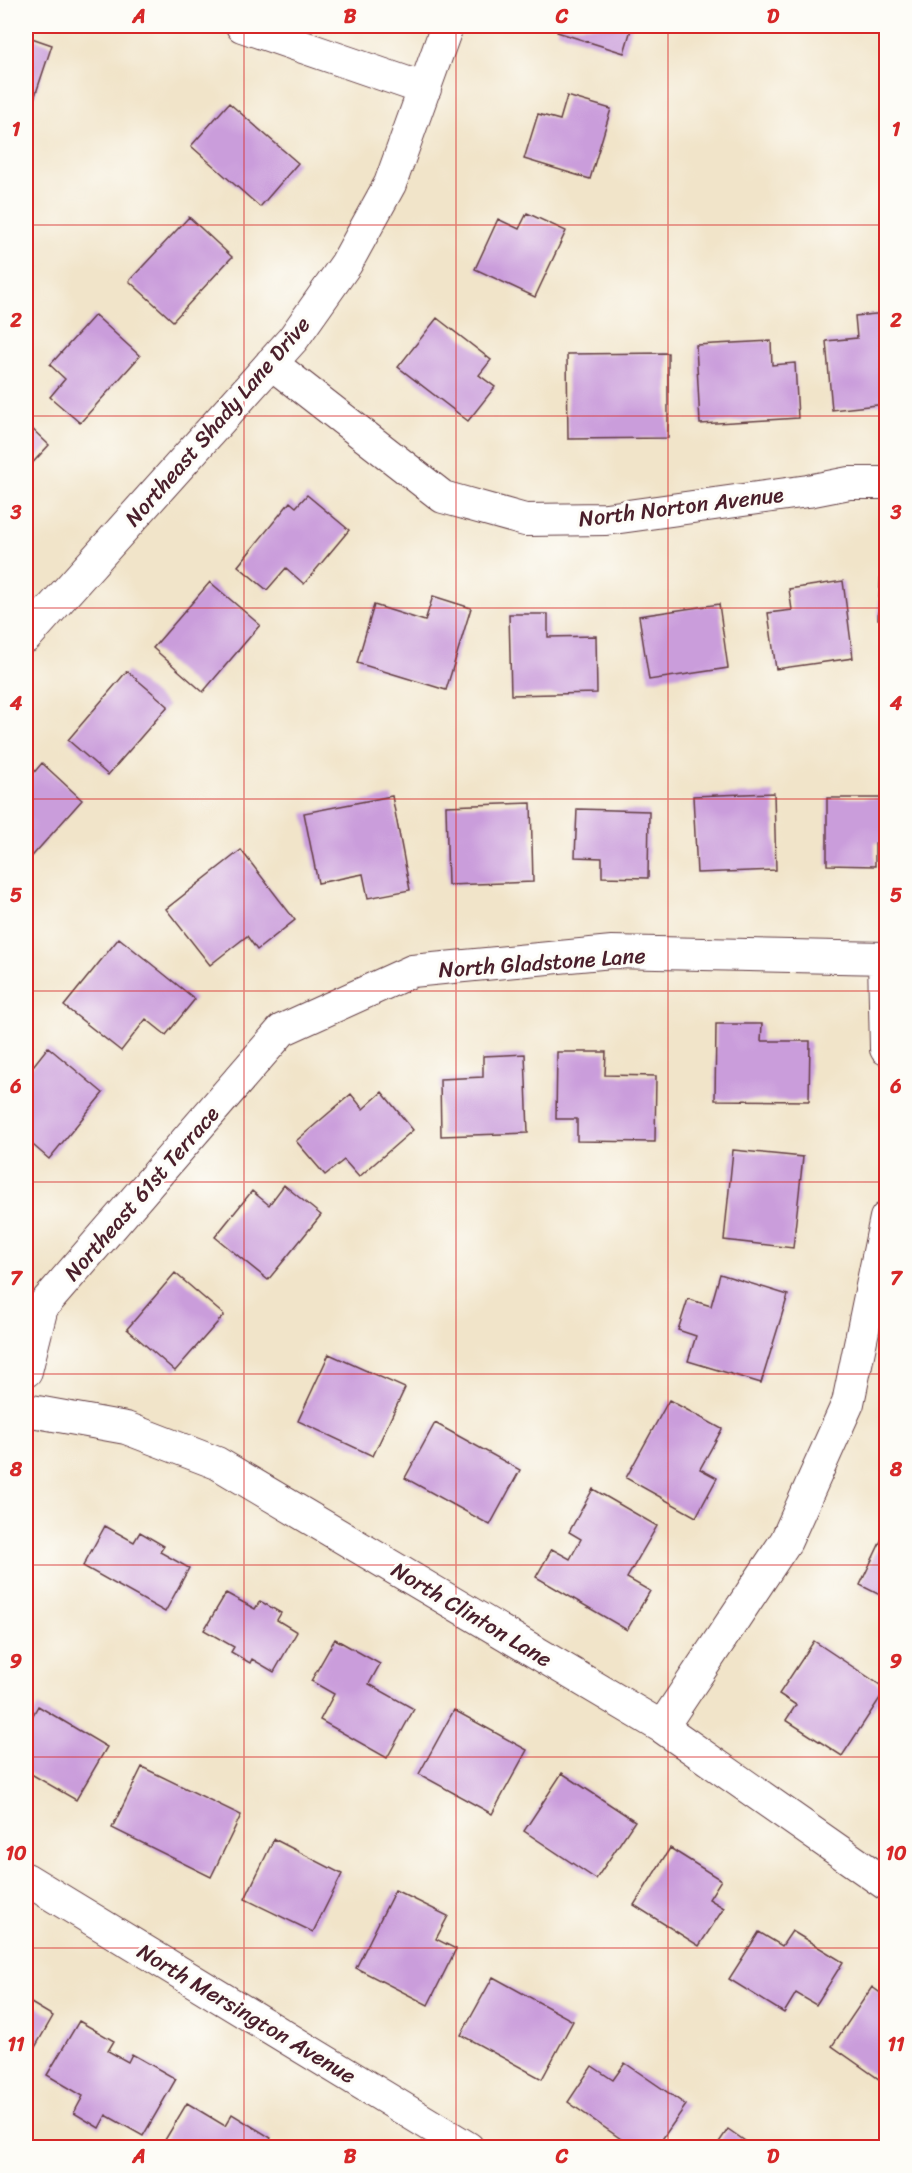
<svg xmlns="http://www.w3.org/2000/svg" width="912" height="2173" viewBox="0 0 912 2173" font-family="Sriracha,sans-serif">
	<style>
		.building { fill: #ca9ddb }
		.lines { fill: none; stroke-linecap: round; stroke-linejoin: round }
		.minor-casing { stroke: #633d43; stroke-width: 34 }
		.minor { stroke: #fff; stroke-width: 32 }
		.grid { fill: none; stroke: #d62828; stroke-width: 1.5; stroke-opacity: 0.55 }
		.labels { text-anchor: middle; stroke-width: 6; stroke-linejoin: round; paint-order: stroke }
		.street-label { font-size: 22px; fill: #4a1f2b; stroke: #fdfcf7 }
		.neatline { fill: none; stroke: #d62828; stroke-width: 2 }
		.grid-label { font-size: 20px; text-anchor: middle; font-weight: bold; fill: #d62828 }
	</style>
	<rect width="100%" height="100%" fill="#fdfcf7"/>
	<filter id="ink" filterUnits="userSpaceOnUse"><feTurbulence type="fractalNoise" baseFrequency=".0167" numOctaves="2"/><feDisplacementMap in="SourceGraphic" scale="12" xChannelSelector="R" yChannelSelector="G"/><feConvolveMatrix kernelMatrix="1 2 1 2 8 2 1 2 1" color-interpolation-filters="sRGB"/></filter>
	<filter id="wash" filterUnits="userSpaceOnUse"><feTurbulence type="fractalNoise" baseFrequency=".008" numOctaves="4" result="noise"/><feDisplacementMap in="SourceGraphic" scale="24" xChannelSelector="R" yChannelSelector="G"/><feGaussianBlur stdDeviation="1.35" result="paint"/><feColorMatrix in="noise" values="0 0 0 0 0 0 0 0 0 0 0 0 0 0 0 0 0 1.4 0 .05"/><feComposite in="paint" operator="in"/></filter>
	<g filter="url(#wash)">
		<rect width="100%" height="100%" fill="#f1e4c9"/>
		<g id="blocks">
			<!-- building -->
			<path class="building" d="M559,26h73l-8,27 -67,-21z
				M26,36l26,9 -26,78z
				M567,96l44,13 -21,70 -66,-20 14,-45 22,6z
				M229,103l69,60 -38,44 -69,-61z
				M527,213l39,18 -31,66 -60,-28 23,-50 21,10z
				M189,217l43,40 -59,64 -44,-40z
				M886,313v91l-54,6 -6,-69 31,-3 -2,-22z
				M95,315l45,41 -60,67 -30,-26 15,-18 -15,-14z
				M437,318l54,42 -12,15 16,12 -27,34 -70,-54z
				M771,341l1,24 23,-2 3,55 -98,6 -4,-79z
				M668,353v85l-100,1 -1,-85z
				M26,423l23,22 -23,25z
				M307,495l42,35 -45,54 -18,-16 -19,22 -29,-24 52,-64 6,5z
				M881,569h5v51l-8,-1z
				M843,581l10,77 -77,11 -8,-56 24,-3 -3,-21z
				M210,582l50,43 -57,67 -50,-44z
				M433,596l38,12 -25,82 -89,-27 17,-58 51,16z
				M719,604l9,64 -79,12 -10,-64z
				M509,614h39v23l48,-1 1,57 -86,2z
				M127,671l41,35 -60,69 -40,-35z
				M42,763l40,37 -56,63v-81z
				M774,793l2,77 -79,3 -4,-77z
				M392,796l18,94 -42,8 -5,-24 -45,9 -14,-70z
				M827,798h59v45h-11v23l-48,-1z
				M531,803l2,79 -85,3 -2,-79z
				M577,809l72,2 -1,67 -46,-1v-19l-27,-1z
				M241,850l54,70 -38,30 -10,-14 -37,29 -44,-56z
				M119,938l76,61 -29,36 -20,-16 -25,32 -57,-45z
				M716,1024h46l-1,17h49l-1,60 -94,-1z
				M48,1047l55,46 -54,66 -23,-20v-64z
				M557,1052h49l-1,23 51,1 -1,66 -78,-1v-22h-21z
				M525,1054l3,79 -87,3 -1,-57 43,-2v-21z
				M382,1092l31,38 -54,47 -15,-17 -19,15 -29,-34 55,-47 12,15z
				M733,1150l70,7 -10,91 -69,-8z
				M284,1185l37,30 -53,65 -53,-43 37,-46 17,14z
				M175,1273l49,42 -49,56 -48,-42z
				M720,1274l68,21 -27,88 -73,-22 8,-25 -18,-6 10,-31 23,7z
				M329,1354l76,34 -32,68 -75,-35z
				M669,1400l53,29 -22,40 17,9 -21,39 -70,-39z
				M435,1423l85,47 -30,55 -85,-47z
				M593,1489l64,37 -30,52 23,13 -23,39 -91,-53 16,-28 18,10 11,-20 -12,-7z
				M105,1526l29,16 6,-10 24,14 -4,6 29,16 -24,44 -82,-46z
				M886,1530v68l-26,-13z
				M226,1593l29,16 5,-8 21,12 -4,7 20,12 -23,40 -22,-13 -2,4 -19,-11 3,-5 -30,-17z
				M335,1639l45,25 -11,20 45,25 -27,49 -67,-38 14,-26 -23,-13z
				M814,1641l72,48 -44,67 -56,-36 10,-15 -17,-11z
				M38,1706l69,41 -31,53 -50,-29v-43z
				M454,1710l73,40 -35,64 -73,-40z
				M142,1767l99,48 -30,62 -99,-49z
				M562,1773l73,48 -39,58 -72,-48z
				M274,1839l68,35 -29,58 -68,-33z
				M670,1848l51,32 -12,19 15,9 -25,38 -65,-41z
				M395,1890l53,26 -12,23 20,10 -28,56 -72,-37z
				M792,1931l51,31 -27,43 -20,-12 -12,20 -55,-34 30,-47 23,14z
				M493,1977l80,44 -31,58 -81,-44z
				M872,1987l14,10v87l-54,-38z
				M26,2000l27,16 -27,47z
				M79,2021l35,20 -6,10 20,11 4,-8 44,25 -33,57 -37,-21 -7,13 -25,-15 9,-17 -36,-21z
				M625,2063l61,42 -30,43h-22l-66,-46 24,-36 21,14z
				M187,2103l38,23 7,-12 39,24 -5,10h-87l-14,-8z
				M728,2129l27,19h-40z"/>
		</g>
	</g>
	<g filter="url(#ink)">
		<use href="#blocks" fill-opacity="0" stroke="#633d43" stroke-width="1.5"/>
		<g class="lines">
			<defs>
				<path id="minor" d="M242,26l183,63
					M271,363l172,134 82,23 81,-1 202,-28 41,-8h37
					M26,637l267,-298 53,-75 44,-80 57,-158
					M884,959l2,90
					M26,1371l16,-64 240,-277 130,-59 200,-19 274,6
					M26,1410l100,18 91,35 445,264 224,157
					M662,1727l124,-186 62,-138 38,-185
					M26,1879l442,269"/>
			</defs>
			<!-- minor casing -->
			<use href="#minor" class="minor-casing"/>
			<!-- minor -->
			<use href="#minor" class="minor"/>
		</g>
	</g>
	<!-- grid -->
	<path class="grid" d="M244,26v2122M456,26v2122M668,26v2122M26,225h860M26,416h860M26,608h860M26,799h860M26,991h860M26,1182h860M26,1374h860M26,1565h860M26,1757h860M26,1948h860"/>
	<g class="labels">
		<!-- street labels -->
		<g class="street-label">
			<text transform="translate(217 421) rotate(-49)" y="8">Northeast Shady Lane Drive</text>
			<text transform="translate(681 506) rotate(-7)" y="8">North Norton Avenue</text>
			<text transform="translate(542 962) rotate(-4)" y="8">North Gladstone Lane</text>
			<text transform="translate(141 1193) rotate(-49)" y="8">Northeast 61st Terrace</text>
			<text transform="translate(472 1614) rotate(31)" y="8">North Clinton Lane</text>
			<text transform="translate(247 2013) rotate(31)" y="8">North Mersington Avenue</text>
		</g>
	</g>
	<!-- margin -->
	<rect width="912" height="2173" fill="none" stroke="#fdfcf7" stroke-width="66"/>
	<rect x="33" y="33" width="846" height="2107" class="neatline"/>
	<g class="grid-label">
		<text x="139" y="23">A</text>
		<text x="350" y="23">B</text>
		<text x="562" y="23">C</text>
		<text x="773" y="23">D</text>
		<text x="16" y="136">1</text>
		<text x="896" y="136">1</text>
		<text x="16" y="327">2</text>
		<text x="896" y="327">2</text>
		<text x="16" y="519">3</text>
		<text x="896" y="519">3</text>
		<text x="16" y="710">4</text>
		<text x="896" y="710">4</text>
		<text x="16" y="902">5</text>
		<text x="896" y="902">5</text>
		<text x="16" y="1093">6</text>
		<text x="896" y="1093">6</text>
		<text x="16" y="1285">7</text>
		<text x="896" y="1285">7</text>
		<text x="16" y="1476">8</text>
		<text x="896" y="1476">8</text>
		<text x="16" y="1668">9</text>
		<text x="896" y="1668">9</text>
		<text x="16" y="1860">10</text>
		<text x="896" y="1860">10</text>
		<text x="16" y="2051">11</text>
		<text x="896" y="2051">11</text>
		<text x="139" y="2163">A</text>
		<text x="350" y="2163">B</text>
		<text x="562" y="2163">C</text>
		<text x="773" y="2163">D</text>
	</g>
</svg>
